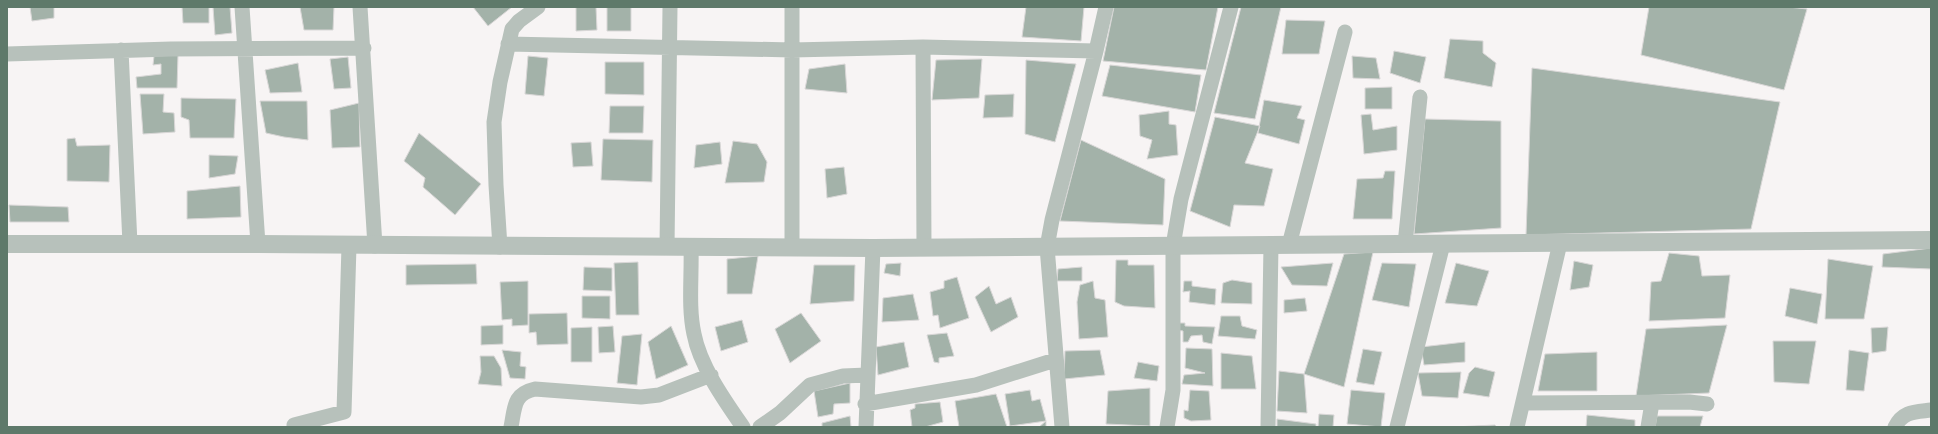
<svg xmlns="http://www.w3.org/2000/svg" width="1938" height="434" viewBox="0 0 1938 434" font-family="Signika,sans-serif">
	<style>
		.building { fill: #a3b2a9; stroke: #d9d7d7 }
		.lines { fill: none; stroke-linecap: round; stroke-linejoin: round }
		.minor { stroke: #b7c1bb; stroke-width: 15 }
		.tertiary { stroke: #b7c1bb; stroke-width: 18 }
	</style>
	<rect width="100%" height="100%" fill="#f7f4f4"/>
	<!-- building -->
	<path class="building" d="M30,7h24v11l-22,3z
		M182,7h27v16h-26z
		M213,7h17l2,26 -17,2z
		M300,7h34l-1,23h-29z
		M473,7h39l-24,19z
		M576,7h20l1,23 -21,1z
		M607,7h24v24h-24z
		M1026,7h58l-3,34 -59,-4z
		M1114,7h104l-12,63 -103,-9z
		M1241,7h40l-26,112 -41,-6z
		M1649,7h139l19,2 -23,81 -143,-35z
		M1286,20l39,1 -6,33h-37z
		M1450,39l33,2v12l13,10 -4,24 -48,-9z
		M1394,51l32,6 -6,26 -30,-10z
		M178,55l-1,33h-40l-1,-11 25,-3v-10l-8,1 1,-9z
		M528,56l20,2 -4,38 -19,-2z
		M1352,56l24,2 4,21 -27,-1z
		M348,57l3,31 -17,1 -4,-30z
		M982,59l-3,39 -47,2 4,-40z
		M1026,60l50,4 -21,78 -30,-8z
		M605,62h39v33l-39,-1z
		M298,63l4,29 -32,1 -5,-23z
		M845,64l2,29 -42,-4 4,-20z
		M1110,65l91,10 -6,37 -93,-16z
		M1532,68l248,34 -29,127 -225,6z
		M1392,87v22h-27v-21z
		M140,94h24l-1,18 11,1 1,19 -32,2z
		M1014,94l-1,23 -30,1 2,-23z
		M181,98l55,1 -2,39h-44l-1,-18 -8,-3z
		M1264,100l38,6 -5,12 8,2 -6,24 -41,-11z
		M260,101h47l1,39 -24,-3 -18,-4z
		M359,103l1,44 -28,1 -2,-38z
		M610,106h34l-1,27h-34z
		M1169,111v13l7,1 2,30 -31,4 5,-19 -12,-4 -1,-21z
		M1371,114l2,16 24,-4v24l-33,4 -3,-39z
		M1215,117l45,9 -15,37 28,6 -9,37 -30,-1 -4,22 -40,-16z
		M1425,119l76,2v107l-87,6z
		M419,133l62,51 -26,31 -32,-28 2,-9 -21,-17z
		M75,138l2,8 33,-1 -1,37 -42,-1v-42z
		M603,139l50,1 -1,42 -51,-2z
		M1081,140l84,39 -2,46 -103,-4z
		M733,141l24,3 10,18 -3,20 -39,1z
		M591,142l2,24 -20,1 -2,-24z
		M720,142l2,22 -28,4 2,-23z
		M209,155l29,1 -3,18 -26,4z
		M844,167l3,27 -20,4 -2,-29z
		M1385,171h10l-3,48h-39l4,-40 26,-1z
		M240,186l1,31 -54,2v-28z
		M9,205l59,2 1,15h-59z
		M1931,248v21l-49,-2 1,-13z
		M1373,252l-29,135 -40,-13 40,-120z
		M1669,253l30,3 3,20 28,-1 -5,43 -76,3 2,-39 10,-1z
		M758,256l-6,38h-25v-35z
		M1828,259l45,7 -9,53h-39z
		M1116,260h12v5h26l1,43 -31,-2 -9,-4z
		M1574,261l19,4 -4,22 -19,3z
		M638,262l1,53h-23l-2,-52z
		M901,263l-1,13 -16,-3 2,-9z
		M1333,263l-6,23 -35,-1 -11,-18z
		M1382,263l34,1 -7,43 -37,-7z
		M1456,263l33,8 -12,35 -32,-3z
		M476,264l1,20 -71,1v-20z
		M814,265h41l-1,36 -44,3z
		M584,267l28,1v23l-29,-1z
		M1082,267v14h-25l1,-12z
		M957,277l12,41 -29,10 -2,-13 -5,1 -3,-24 14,-4v-7z
		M1232,280l20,3v21l-31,-1 2,-20z
		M528,281v44l-16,1v-7l-10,1 -2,-38z
		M1093,281l2,17 10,2 3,37 -29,2 -2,-37 3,-17z
		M1184,281h8v5l24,3 -1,16 -26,-3 1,-11 -7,1z
		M989,286l7,18 15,-7 7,20 -27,15 -16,-35z
		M1790,288l32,6 -5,30 -32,-8z
		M913,294l6,26 -37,2 1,-24z
		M582,296h28v23l-28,-1z
		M1305,298l2,13 -23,2v-13z
		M567,313l1,31 -31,1 -1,-13 -7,1v-19z
		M801,313l20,28 -31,22 -15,-34z
		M1221,316h19l2,10 15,4 -2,9 -37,-3z
		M742,320l6,22 -27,9 -6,-24z
		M1177,323h8v3l30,1 -3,17 -9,-2 -1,-7 -11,1 -3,6h-5v-11l-6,-1z
		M503,325v19l-22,1v-19z
		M1727,325l-18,68 -73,3 10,-67z
		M613,326l2,26 -16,1 -1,-26z
		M671,326l17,39 -32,14 -8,-37z
		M592,327v35h-21v-34z
		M1888,327l-2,24 -14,2 -1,-25z
		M947,333l7,23 -15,2v5l-5,-1 -7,-27z
		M642,334l-5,51 -20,-2 5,-47z
		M1773,341h43l-7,43 -35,-2z
		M904,342l5,25 -31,8 -2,-28z
		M1465,342v20l-41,3 -3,-18z
		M1186,348l26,1 1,37 -31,-2 2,-9 21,-2 -20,-5z
		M1363,349l19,3 -8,33 -18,-3z
		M502,350l19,2 -1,14 6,1 -1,12 -15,-1z
		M1100,350l5,25 -41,4 1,-28z
		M1849,350l20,3 -5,38 -18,-1z
		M1597,352v39h-59l7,-37z
		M1221,353l31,3 4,33h-35z
		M480,356h14l7,12 1,18 -24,-2 3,-12z
		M1138,362l21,4 -2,15 -23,-3z
		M1475,367l20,5 -6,25 -26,-4 6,-20z
		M1279,371l25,3 3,39 -30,-2z
		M1461,372l-3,26 -36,-2 -4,-23z
		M850,383v20l-16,1 -1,10 -15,3 -4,-26z
		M1150,388v38l-44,-2 2,-33z
		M1030,390l2,11 8,-2 6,22 -36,5 -5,-32z
		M1190,390l19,1 2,29 -20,1 -7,-3v-8l4,1z
		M1351,390l34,3 -4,34 -34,-3z
		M996,394l11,33h-48l-4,-26z
		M940,402l3,20 -18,5h-13l-2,-17 5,-2v-4z
		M1319,414l15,1 -1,12h-15z
		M1587,415l48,5v7h-49z
		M850,416l1,11h-29v-4z
		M1657,416h46l-3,11h-45z
		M1277,419l39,5v3h-39z
		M1046,421v6h-7z
		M1495,425l2,2h-43z"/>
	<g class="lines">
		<!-- minor -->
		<path class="minor" d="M242,7l16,237
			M360,7l15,239
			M792,7v241
			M508,44l284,6 131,-3 173,4
			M923,47l1,201
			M121,50l9,194
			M7,54l164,-5 193,-1
			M1405,244l15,-147
			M1289,245l56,-213
			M500,247l-4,-62 -2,-63 6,-40 12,-53 7,-8 19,-14
			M667,247l3,-240
			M691,248c1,28 -3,59 3,86 6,32 31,67 49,93
			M1523,403l166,-1 18,2
			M865,404l111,-19 79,-25
			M294,425l50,-13 5,-166
			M511,427c4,-20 2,-33 24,-38l106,8 18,-2 52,-20
			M760,427l20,-14 30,-28 33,-9 24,-1
			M866,427l7,-179
			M1062,427l-15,-180 5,-27 44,-169 10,-44
			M1167,427l6,-37v-144l8,-47 50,-192
			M1268,427l3,-182
			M1397,427l46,-183
			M1517,427l43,-184
			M1648,427l4,-24
			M1895,427c8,-16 20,-15 36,-17"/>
		<!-- tertiary -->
		<path class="tertiary" d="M7,244h251l615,4 1058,-8"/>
	</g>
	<!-- border -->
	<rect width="1938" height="434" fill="none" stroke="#5e796a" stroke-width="16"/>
</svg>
